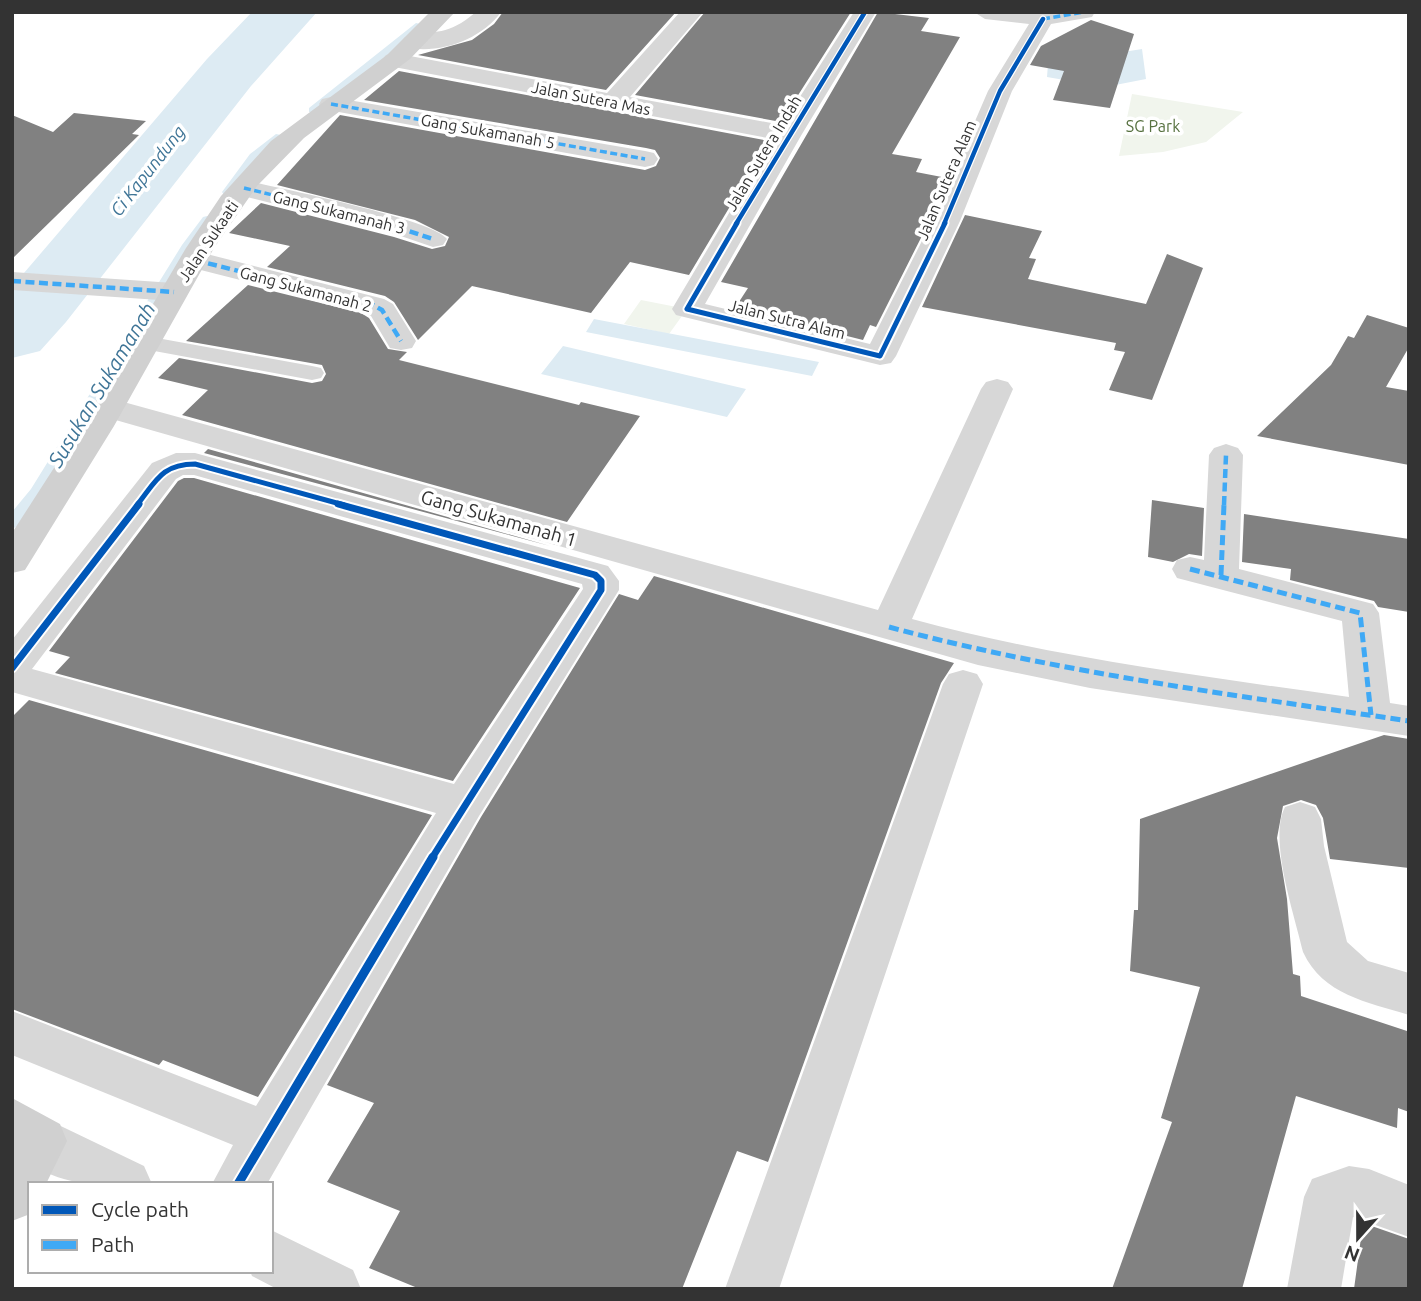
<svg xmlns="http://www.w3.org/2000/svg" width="1421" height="1301" viewBox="0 0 1421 1301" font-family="Ubuntu,sans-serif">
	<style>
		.green { fill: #f1f5ed }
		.water { fill: #ddebf3 }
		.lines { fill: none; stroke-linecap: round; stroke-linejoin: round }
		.stream { fill: #ddebf3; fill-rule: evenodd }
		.river { fill: #ddebf3; fill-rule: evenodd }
		.building { fill: #818181 }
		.lane { fill: #d7d7d7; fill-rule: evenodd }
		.street { fill: #d7d7d7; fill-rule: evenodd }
		.secondary { fill: #d0d0d0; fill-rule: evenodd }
		.quiet-far2 { stroke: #3fa9f5; stroke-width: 3.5; stroke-dasharray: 7 3.5; stroke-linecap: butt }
		.quiet-far1 { stroke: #3fa9f5; stroke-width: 4.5; stroke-dasharray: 9 4.5; stroke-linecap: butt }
		.quiet { stroke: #3fa9f5; stroke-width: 5; stroke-dasharray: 10 5; stroke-linecap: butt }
		.cycleway-far3-casing { stroke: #fff; stroke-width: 7 }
		.cycleway-far2-casing { stroke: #fff; stroke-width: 9 }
		.cycleway-far1-casing { stroke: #fff; stroke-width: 11 }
		.cycleway-casing { stroke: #fff; stroke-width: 13 }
		.cycleway-far3 { stroke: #0057b8; stroke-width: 4.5 }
		.cycleway-far2 { stroke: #0057b8; stroke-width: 5 }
		.cycleway-far1 { stroke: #0057b8; stroke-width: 7 }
		.cycleway { stroke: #0057b8; stroke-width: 9 }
		.labels { text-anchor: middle; stroke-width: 7; stroke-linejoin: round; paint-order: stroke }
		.far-street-label { font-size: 16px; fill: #333; stroke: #fff }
		.far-park-label { font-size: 16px; fill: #56703f; stroke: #fff }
		.far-water-label { font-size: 18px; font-style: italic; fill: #3f7597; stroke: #fff }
		.street-label { font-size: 19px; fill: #333; stroke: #fff }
		.water-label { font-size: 21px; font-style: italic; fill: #3f7597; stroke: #fff }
	</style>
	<rect width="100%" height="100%" fill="#fff"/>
	<!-- green -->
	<path class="green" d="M1132,94l111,18 -37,30 -43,10 -44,4z
		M641,300l46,9 -18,25 -45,-10z"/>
	<!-- water -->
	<path class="water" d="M1142,49l4,30 -41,8 -58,-10 1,-13z
		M594,319l225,43 -7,14 -226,-44z
		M563,346l183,43 -19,28 -186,-43z"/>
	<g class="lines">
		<!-- stream -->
		<path class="stream" d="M416,23l9,2 -108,87h-8v-4z
			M276,134l10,2 -28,24 -26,35h-8l-2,-3 28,-38z
			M207,216l6,4 -19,26 -149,246 -27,35 -6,1v-16l19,-23 151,-244 21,-28z"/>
		<!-- river -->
		<path class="river" d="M252,12h65l-66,74 -185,236 -26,29 -28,7v-71l195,-228z"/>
	</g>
	<!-- building -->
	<path class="building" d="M503,12h173l-70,78 -188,-35 54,-15 22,-16z
		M705,12h146l-70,110 -146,-27z
		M878,12l51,6 -8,13 39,6 -68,117 30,5 -6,13 31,6 -17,30 4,1 -4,11 -54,107 -6,-2 -7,15 -128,-32 13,-20 -27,-6z
		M1091,20l43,14 -24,74 -57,-8 11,-29 -34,-6 11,-19z
		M399,71l370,70 -80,134 -59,-13 -39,51 -119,-27 -54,54 -24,-38 -9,-6 -118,-29 23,-21 -61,-13 32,-30 133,34 38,12 13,-3 4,-9 -34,-17 -138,-35 63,-70 305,55 11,-4 4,-8 -5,-8 -9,-2 -282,-48z
		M74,113l72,8 -14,13 7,1 -127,124v-144l41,17z
		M965,215l77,16 -13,27 7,1 -8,20 118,25 21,-50 36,14 -51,132 -43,-10 16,-38 -11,-2 2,-7 -194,-36z
		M248,285l113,28 8,5 19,31 19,3 -8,8 180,45 2,-3 59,14 -73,106 -385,-107 26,-25 -50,-12 21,-20 133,25 10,-2 4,-7 -4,-9 -136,-24z
		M1367,315l42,13v19l-23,40 23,4v74l-152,-29 74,-71 17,-29 6,2z
		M208,449l342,97 -346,-93z
		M184,478h10l386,110 -127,193 -398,-108 15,-16 -21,-6 129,-170z
		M1152,500l52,8 -2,48 -13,-2 -16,8 -25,-5z
		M1244,514l165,25v73l-31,-5 -4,-6 -84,-21 1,-11 -49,-7z
		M654,576l300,87 -13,20 -173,479 -31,-11 -55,138h-262l-51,-21 31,-57 -73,-29 47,-79 -47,-18 154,-268 138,-223 19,6z
		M29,700l403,115 -174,282 -95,-37 -4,5 -147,-56v-292z
		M1384,735l25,4v129l-79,-9 -7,-41 -7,-13 -15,-5 -18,6 -6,32 10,61 6,75 7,2 1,20 106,35 2,81 -11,-4 -1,20 -101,-32 -54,193h-130l60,-167 -11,-4 39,-131 -70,-16 4,-61h4l2,-91z
		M1363,1223l46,16v50h-55z"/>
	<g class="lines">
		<!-- lane -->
		<path class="lane" d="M146,336l166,30 9,2 3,5 -3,5 -9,2 -174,-32 -4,-5 4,-5z"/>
		<!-- street -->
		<path class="street" d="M476,12h25c-20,28 -63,43 -96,35l-4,-5 4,-5c33,-8 41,0 71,-25z
			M680,12h23l-73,85 152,28 72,-113h22l-74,122 -97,170 165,40 62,-123 56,-130 41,-67 -44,-5 -11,-7h121l-3,5 -41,7 -39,67 -52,130 -64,135 -5,7 -11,2 -204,-50 -4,-6 101,-170 -379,-72 -8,-2 -4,-5 4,-5 8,-2 213,40z
			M331,97l314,54 9,2 4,6 -4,6 -9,2 -323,-58 -3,-5 3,-5z
			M244,180c33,8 189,39 203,59l-4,6 -10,2 -38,-13 -160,-40 -4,-6 4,-6z
			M195,251l189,48 9,5 23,37 -4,7 -11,2 -11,-2 -19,-32 -9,-5 -177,-45 -4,-6 4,-6z
			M12,272l162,11 10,3 5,6 -5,6 -10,3 -162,-11z
			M997,379l11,3 5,7 -101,230c143,39 290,57 437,78l-7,-76 -165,-43 -5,-9 5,-9 13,-3 14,3 5,-105 5,-7 12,-4 12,4 5,7 -4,114 134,35 6,9 11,90 19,3v30l-319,-48 -112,-23 -880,-250 -5,-7 5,-7 11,-3 11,3 758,209 103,-221 5,-7z
			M176,453h19l413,113 11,15v9l-140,226 -212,368h-55l21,-39 -221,-90v-44l244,95 180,-293 -424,-121v-52l140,-177zM183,475h11l388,109 1,5 -129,195 -422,-115 144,-190z
			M963,670l14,4 6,10 -204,605h-54l218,-605 6,-10z
			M1300,802l15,5 6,12 3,27 23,96 21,19 41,12v42c-42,-13 -86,-20 -106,-63 -8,-36 -35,-113 -18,-145z
			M42,1117l102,49 8,18c-46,0 -113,8 -135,-43l7,-17z
			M1349,1166l20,3 40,16v52l-56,-20 -12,72h-54l17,-92 8,-18z
			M271,1230l82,40 8,19h-84l-25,-13 -2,-5h21z"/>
		<!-- secondary -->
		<path class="secondary" d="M430,12h25l-45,47 -106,79 -47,48 -43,62 -100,178 -89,144 -13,3v-40l69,-107 105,-178 35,-52 50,-55 116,-86z
			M12,1098l48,26 7,17 -21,43h-16v30l-18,7z"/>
		<!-- quiet-far2 -->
		<path class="quiet-far2" d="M1043,19l41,-7
			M331,104l314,55
			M244,188l147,36"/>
		<!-- quiet-far1 -->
		<path class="quiet-far1" d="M384,223l49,16
			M195,260l178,45 9,5 19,31
			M12,281l162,11
			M1224,505l2,-50"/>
		<!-- quiet -->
		<path class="quiet" d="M1190,569l170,44 11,102
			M1221,575l3,-71
			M889,627c171,46 345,68 520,94"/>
		<defs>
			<path id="cycleway-far3" d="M736,224l129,-212
				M944,224l56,-133 43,-72"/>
			<path id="cycleway-far2" d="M737,223l-50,86 193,47 65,-133
				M137,505c19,-24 25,-41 58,-41l149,41"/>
			<path id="cycleway-far1" d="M338,504l257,71 6,6v9l-169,268
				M12,668l127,-164"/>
			<path id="cycleway" d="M238,1184l195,-327"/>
		</defs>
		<!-- cycleway-far3 casing -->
		<use href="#cycleway-far3" class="cycleway-far3-casing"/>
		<!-- cycleway-far2 casing -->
		<use href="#cycleway-far2" class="cycleway-far2-casing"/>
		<!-- cycleway-far1 casing -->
		<use href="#cycleway-far1" class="cycleway-far1-casing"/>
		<!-- cycleway casing -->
		<use href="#cycleway" class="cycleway-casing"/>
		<!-- cycleway-far3 -->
		<use href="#cycleway-far3" class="cycleway-far3"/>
		<!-- cycleway-far2 -->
		<use href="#cycleway-far2" class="cycleway-far2"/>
		<!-- cycleway-far1 -->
		<use href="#cycleway-far1" class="cycleway-far1"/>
		<!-- cycleway -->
		<use href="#cycleway" class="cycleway"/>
	</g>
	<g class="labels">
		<!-- far-street labels -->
		<g class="far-street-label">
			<text transform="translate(591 98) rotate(11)" y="6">Jalan Sutera Mas</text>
			<text transform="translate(488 131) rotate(10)" y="6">Gang Sukamanah 5</text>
			<text transform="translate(763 153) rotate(-59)" y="6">Jalan Sutera Indah</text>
			<text transform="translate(946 180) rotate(-67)" y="6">Jalan Sutera Alam</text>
			<text transform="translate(339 212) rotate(14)" y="6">Gang Sukamanah 3</text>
			<text transform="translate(208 241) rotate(-56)" y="6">Jalan Sukaati</text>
			<text transform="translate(306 289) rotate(15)" y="6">Gang Sukamanah 2</text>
			<text transform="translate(787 319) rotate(14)" y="6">Jalan Sutra Alam</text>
		</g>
		<!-- far-park labels -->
		<g class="far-park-label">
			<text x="1153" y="132">SG Park</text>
		</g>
		<!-- far-water labels -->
		<g class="far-water-label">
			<text transform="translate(148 171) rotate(-52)" y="6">Ci Kapundung</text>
		</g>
		<!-- street labels -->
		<g class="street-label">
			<text transform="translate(499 518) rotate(16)" y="7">Gang Sukamanah 1</text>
		</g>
		<!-- water labels -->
		<g class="water-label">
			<text transform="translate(102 385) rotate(-59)" y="7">Susukan Sukamanah</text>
		</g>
	</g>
	<!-- border -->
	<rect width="1421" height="1301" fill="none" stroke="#333333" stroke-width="28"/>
	<!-- legend -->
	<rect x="28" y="1182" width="245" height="91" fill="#ffffff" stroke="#adadad" stroke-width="2"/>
	<rect x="42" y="1205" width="35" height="10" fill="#0057b8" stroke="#adadad" stroke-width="2"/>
	<text x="91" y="1217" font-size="21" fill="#333333">Cycle path</text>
	<rect x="42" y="1240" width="35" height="10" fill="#3fa9f5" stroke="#adadad" stroke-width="2"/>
	<text x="91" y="1252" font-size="21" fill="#333333">Path</text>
	<!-- north arrow -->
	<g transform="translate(1358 1238) rotate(201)" stroke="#ffffff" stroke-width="5" paint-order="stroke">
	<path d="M0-5L12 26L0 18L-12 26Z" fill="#333333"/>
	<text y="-10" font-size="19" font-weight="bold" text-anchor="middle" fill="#333333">N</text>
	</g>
</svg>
